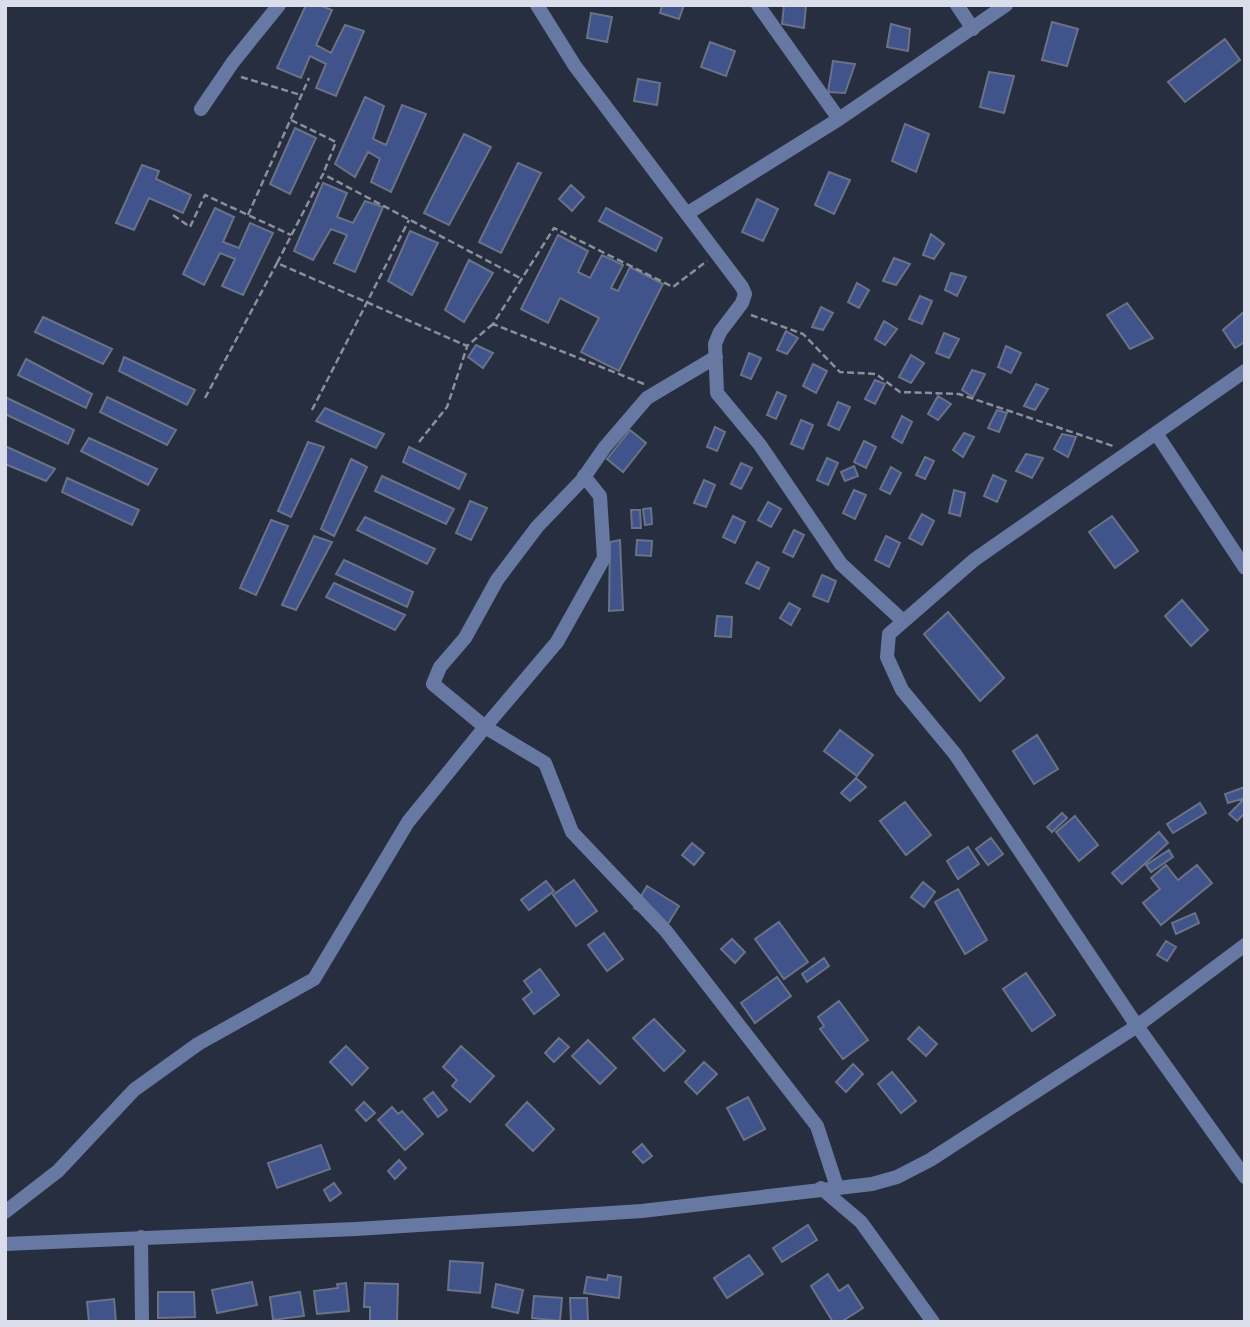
<svg xmlns="http://www.w3.org/2000/svg" width="1250" height="1327" viewBox="0 0 1250 1327" font-family="'DejaVu Sans',sans-serif">
	<style>
		.building { fill: #40548b; stroke: #697287; stroke-width: 2 }
		.lines { fill: none; stroke-linecap: round; stroke-linejoin: round }
		.path { stroke: #898f9d; stroke-width: 2.5; stroke-dasharray: 7 3.5; stroke-linecap: butt }
		.minor { stroke: #6779a3; stroke-width: 14 }
	</style>
	<rect width="100%" height="100%" fill="#272e40"/>
	<!-- building -->
	<path class="building" d="M306,5h13l13,5 -16,35 15,8 14,-28 19,6 -28,65 -20,-8 10,-24 -16,-8 -9,22 -24,-10z
		M662,5h22l-5,14 -19,-6z
		M784,5h22l-2,23 -22,-4z
		M591,13l21,4 -5,25 -20,-4z
		M1052,22l26,7 -11,37 -25,-6z
		M891,24l19,5 -2,22 -21,-4z
		M1225,39l15,21 -55,42 -17,-20z
		M710,42l25,9 -9,25 -25,-9z
		M833,61l22,3 -10,29 -17,-1z
		M989,72l25,4 -10,37 -24,-6z
		M638,79l22,4 -3,22 -23,-4z
		M365,97l19,9 -11,33 13,6 16,-40 24,9 -35,78 -20,-10 9,-23 -12,-7 -13,25 -20,-13z
		M905,124l24,10 -13,38 -24,-11z
		M295,128l21,10 -26,56 -20,-10z
		M464,134l27,13 -42,78 -25,-12z
		M518,163l23,10 -40,80 -22,-11z
		M142,165l17,6 -3,8 35,16 -8,18 -34,-15 -15,32 -18,-7z
		M829,172l21,8 -16,34 -19,-9z
		M323,183l24,10 -10,24 16,6 12,-22 18,6 -28,65 -21,-9 13,-28 -16,-6 -18,31 -19,-9z
		M571,185l13,12 -12,14 -13,-12z
		M757,199l21,10 -15,32 -21,-9z
		M215,208l19,9 -11,25 16,6 11,-25 23,10 -30,62 -21,-9 13,-27 -15,-6 -16,32 -21,-11z
		M606,208l56,30 -6,13 -57,-30z
		M410,231l28,12 -26,52 -24,-14z
		M931,234l13,10 -10,15 -11,-4z
		M558,235l30,16 -10,21 12,6 12,-23 21,10 -12,23 7,3 12,-24 33,17 -44,87 -38,-19 18,-34 -39,-20 -12,25 -27,-14z
		M894,258l16,6 -14,21 -13,-4z
		M469,260l24,13 -29,49 -19,-12z
		M951,273l15,4 -9,19 -12,-6z
		M857,283l12,7 -10,18 -11,-6z
		M920,296l12,5 -10,23 -13,-5z
		M1127,303l26,35 -23,11 -23,-34z
		M821,307l12,6 -10,17 -11,-3z
		M1245,311v31l-10,6 -12,-18z
		M43,317l69,32 -9,15 -68,-32z
		M884,321l13,8 -12,16 -10,-6z
		M786,331l12,7 -11,16 -10,-4z
		M944,333l15,6 -10,19 -13,-5z
		M476,345l17,8 -10,15 -15,-11z
		M1006,346l15,7 -10,20 -13,-6z
		M749,353l12,5 -10,21 -10,-4z
		M911,355l13,8 -13,20 -12,-6z
		M124,357l71,33 -8,15 -68,-34z
		M26,359l66,35 -6,14 -68,-33z
		M813,364l14,7 -11,22 -13,-7z
		M972,370l13,4 -12,23 -11,-7z
		M875,380l10,4 -10,20 -10,-5z
		M1036,384l12,5 -13,21 -11,-4z
		M777,392l9,4 -10,23 -9,-4z
		M938,396l13,8 -13,16 -10,-6z
		M5,397l69,33 -6,14 -63,-30z
		M107,397l69,33 -9,15 -67,-33z
		M838,402l12,5 -11,23 -11,-5z
		M325,408l59,26 -8,14 -60,-27z
		M997,410l10,3 -8,19 -11,-4z
		M902,416l10,6 -10,21 -10,-6z
		M801,420l12,5 -10,24 -12,-5z
		M715,427l10,5 -8,19 -10,-4z
		M630,430l16,13 -23,29 -16,-13z
		M964,433l10,4 -11,20 -10,-7z
		M1062,434l14,3 -8,20 -14,-8z
		M89,438l68,31 -9,16 -67,-34z
		M864,441l12,6 -10,21 -12,-6z
		M308,442l16,5 -33,70 -13,-6z
		M5,446l50,23 -9,12 -41,-17z
		M409,447l57,27 -7,15 -56,-27z
		M1026,454l17,4 -11,20 -16,-7z
		M925,457l9,4 -9,18 -9,-4z
		M827,458l11,5 -10,22 -11,-5z
		M351,459l16,8 -33,69 -13,-7z
		M741,463l11,5 -11,21 -10,-5z
		M854,466l4,10 -13,5 -4,-9z
		M891,467l10,6 -11,21 -10,-5z
		M993,475l13,6 -9,21 -13,-6z
		M382,476l72,33 -8,15 -71,-33z
		M67,478l72,32 -7,15 -70,-33z
		M704,480l11,5 -9,22 -12,-4z
		M854,490l12,5 -11,24 -12,-6z
		M954,490l11,3 -5,23 -11,-3z
		M470,501l17,7 -16,32 -15,-7z
		M768,502l13,7 -10,18 -13,-7z
		M651,508l1,16 -7,1 -2,-16z
		M631,510h9l1,18h-9z
		M922,514l12,7 -12,24 -13,-7z
		M733,516l12,6 -10,21 -12,-6z
		M1112,516l26,35 -23,17 -26,-36z
		M365,517l70,32 -8,15 -70,-34z
		M271,520l17,6 -32,69 -16,-7z
		M794,530l10,5 -11,22 -10,-5z
		M314,536l18,6 -36,68 -14,-5z
		M886,536l14,7 -11,24 -14,-7z
		M620,540l3,70 -14,1 1,-69z
		M637,540l15,1 -1,15 -15,-1z
		M344,560l69,32 -6,15 -71,-33z
		M757,562l12,6 -10,21 -13,-6z
		M822,575l14,6 -8,21 -15,-6z
		M334,583l71,32 -10,15 -69,-33z
		M1182,600l26,30 -17,16 -26,-30z
		M789,603l11,6 -9,16 -11,-7z
		M948,612l56,66 -24,23 -56,-67z
		M717,616l15,1 -1,20 -16,-1z
		M840,730l33,25 -16,21 -33,-25z
		M1037,735l21,34 -24,15 -21,-33z
		M856,778l10,9 -16,14 -9,-8z
		M1245,787v11l-17,5 -3,-9z
		M1244,799l1,14 -8,8 -8,-7z
		M905,802l26,33 -25,20 -26,-34z
		M1200,803l6,10 -33,20 -6,-9z
		M1062,813l5,5 -15,14 -5,-5z
		M1075,816l23,29 -19,16 -23,-29z
		M1159,832l9,11 -46,41 -10,-11z
		M991,838l12,16 -15,11 -12,-16z
		M692,843l12,10 -10,12 -12,-10z
		M968,847l11,17 -21,15 -11,-18z
		M1169,850l4,7 -22,15 -5,-7z
		M1166,865l12,15 19,-15 15,18 -51,42 -18,-22 17,-14 -9,-11z
		M574,880l23,31 -21,15 -23,-31z
		M546,881l8,10 -25,19 -8,-10z
		M923,882l12,10 -11,15 -13,-10z
		M647,886l32,20 -13,21 -32,-19z
		M958,889l29,51 -22,14 -30,-52z
		M1195,913l4,10 -23,11 -4,-11z
		M779,922l29,40 -24,17 -29,-40z
		M604,933l19,26 -16,12 -19,-26z
		M732,939l13,13 -10,11 -14,-14z
		M1166,941l10,6 -9,14 -10,-6z
		M824,958l5,8 -22,16 -5,-8z
		M540,969l19,26 -25,19 -11,-15 9,-7 -8,-11z
		M1026,973l29,42 -23,16 -29,-42z
		M777,977l14,19 -36,27 -14,-20z
		M839,1001l29,39 -25,19 -23,-30 4,-3 -6,-9z
		M654,1019l31,32 -21,20 -31,-33z
		M919,1027l18,17 -11,12 -18,-17z
		M559,1038l10,9 -15,15 -9,-9z
		M588,1040l28,28 -16,16 -28,-28z
		M346,1046l22,22 -16,17 -22,-23z
		M461,1046l33,30 -24,26 -18,-16 5,-6 -14,-13z
		M704,1062l13,12 -20,20 -12,-12z
		M853,1064l10,10 -17,18 -10,-10z
		M892,1072l24,29 -15,12 -23,-29z
		M433,1092l14,18 -9,7 -14,-18z
		M748,1097l17,32 -21,11 -17,-32z
		M364,1102l11,11 -9,8 -10,-11z
		M527,1102l27,27 -21,22 -27,-26z
		M392,1107l6,7 4,-3 21,23 -18,16 -27,-30z
		M642,1144l10,12 -9,7 -10,-11z
		M321,1145l9,24 -53,19 -9,-25z
		M399,1160l7,8 -11,11 -7,-8z
		M334,1183l7,10 -11,8 -6,-11z
		M808,1225l9,15 -35,22 -9,-14z
		M749,1255l14,19 -36,24 -13,-20z
		M450,1261l33,2 -3,30 -32,-3z
		M828,1274l11,17 9,-6 15,23 -22,14h-8l-22,-36z
		M608,1275l13,2 -2,21 -35,-5 3,-16 20,3z
		M252,1282l5,23 -40,8 -5,-23z
		M346,1283l3,28 -32,3 -3,-23 24,-3 -1,-4z
		M365,1283l33,1 -1,38h-27v-15h-6z
		M496,1284l27,6 -5,23 -26,-6z
		M158,1292h36l1,25 -37,1z
		M300,1292l4,24 -31,4 -3,-23z
		M534,1296l28,2 -2,23 -28,-3z
		M570,1298h17l1,24h-17z
		M114,1299l2,23h-27l-2,-20z"/>
	<g class="lines">
		<!-- path -->
		<path class="path" d="M241,77l60,18
			M291,120l45,22 -13,32
			M173,215l17,12 15,-32 86,40
			M248,215l61,-137
			M751,315l52,19 37,38 36,2 24,18 59,2 154,52
			M493,324l-26,22 -190,-83 46,-89 199,105
			M644,384l-151,-60 61,-96 119,59 34,-26
			M205,398l72,-135
			M312,410l97,-190
			M419,442l28,-35 20,-60"/>
		<!-- minor -->
		<path class="minor" d="M537,5l38,61 167,221 3,7 -3,9 -22,29 -5,12 2,49 43,52 81,119 61,56
			M758,5l81,114
			M957,5l16,24
			M201,109l32,-47 46,-57
			M688,213l151,-94 167,-114
			M1245,371l-271,189 -85,74 -2,23 15,33 53,64 182,272 108,151
			M1156,433l89,135
			M584,476l16,20 4,62 -47,84 -72,85 60,36 27,69 94,99 151,195 20,61
			M821,1188l40,34 72,100
			M5,1212l53,-41 76,-81 64,-46 116,-65 94,-157 77,-95 -52,-43 7,-17 25,-29 32,-58 40,-53 45,-47 23,-33 42,-49 69,-41
			M141,1237l1,85
			M5,1244l351,-15 286,-18 230,-27 25,-7 33,-17 207,-134 108,-81"/>
	</g>
	<!-- border -->
	<rect width="1250" height="1327" fill="none" stroke="#d9deea" stroke-width="14"/>
</svg>
